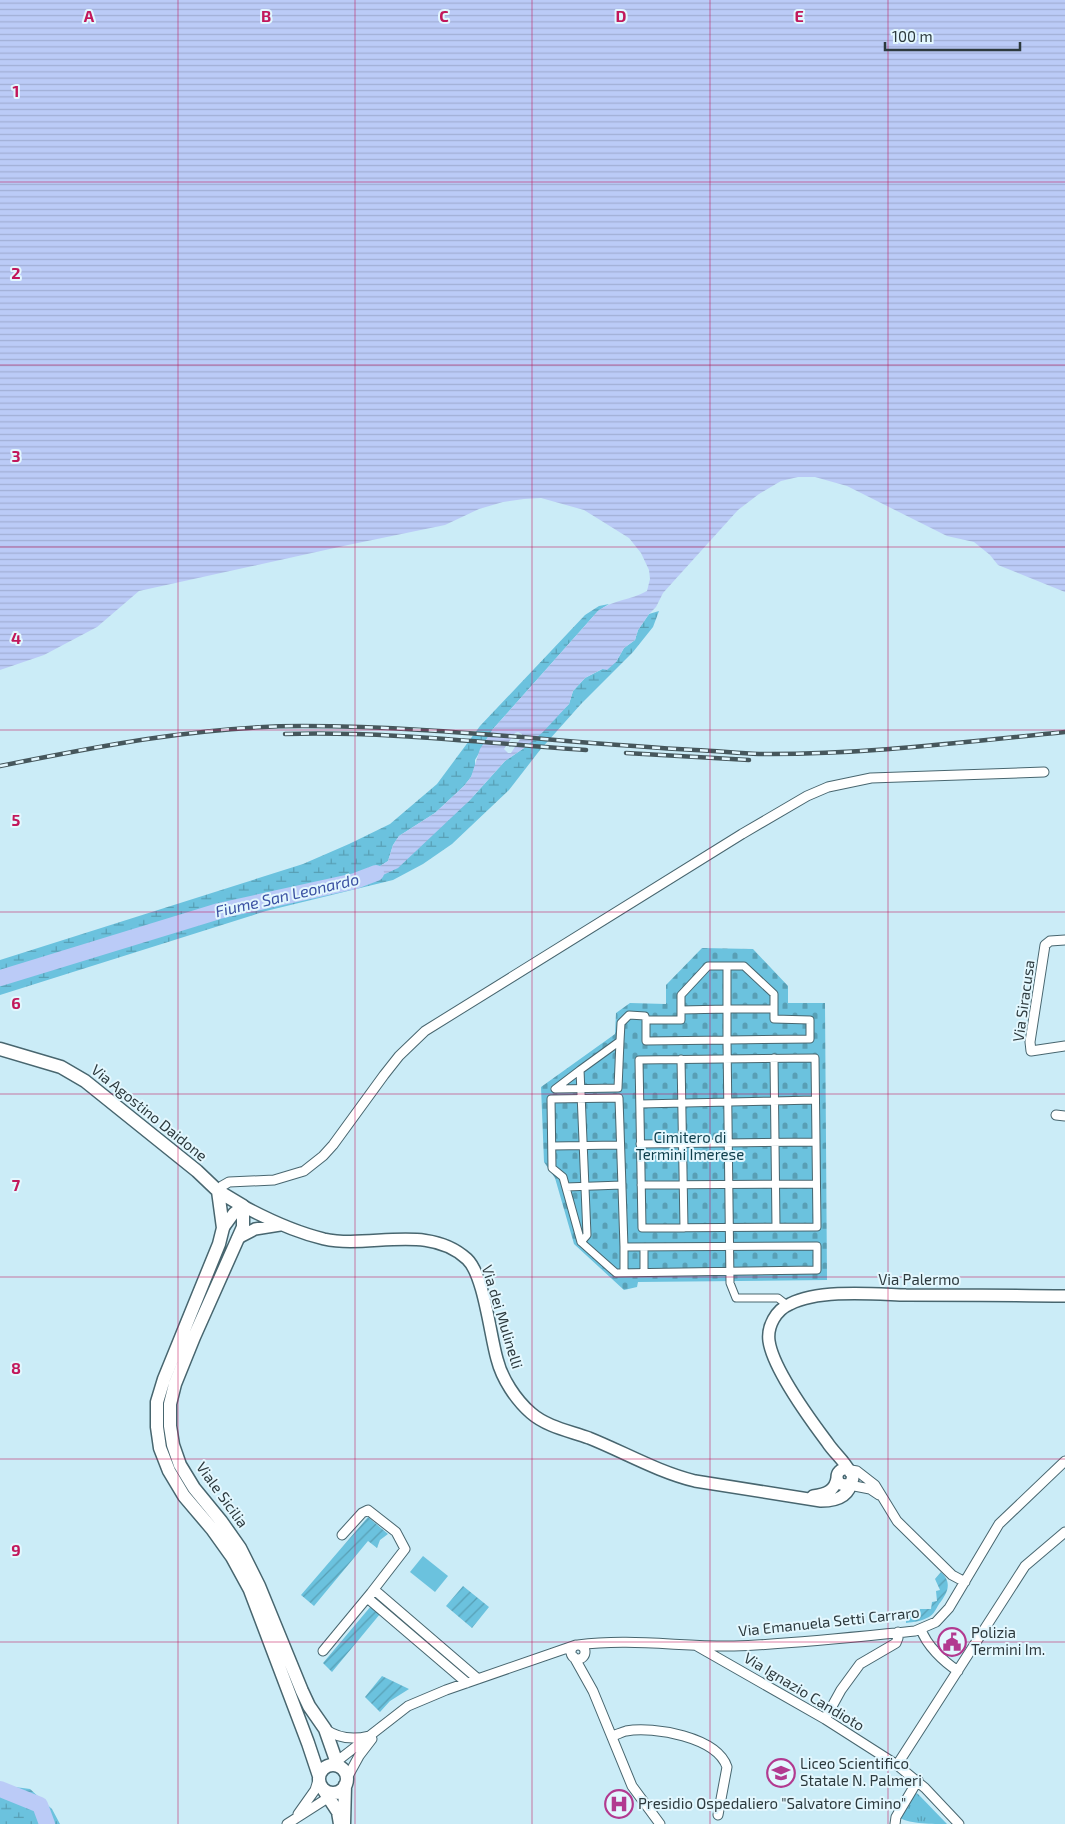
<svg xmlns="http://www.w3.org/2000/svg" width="1065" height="1824" viewBox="0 0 1065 1824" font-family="'Exo 2',sans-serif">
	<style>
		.wetland { fill: url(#wetland-marsh) }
		.cemetery { fill: url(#cemetery-stones) }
		.park { fill: url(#park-tufts) }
		.garden { fill: url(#garden-furrows) }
		.pitch { fill: #6bc2de }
		.water { fill: url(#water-rules); fill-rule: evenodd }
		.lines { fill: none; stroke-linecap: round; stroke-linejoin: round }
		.river { stroke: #bbcbf7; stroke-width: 16 }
		.pedestrian-casing { stroke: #48666f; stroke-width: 9 }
		.minor-casing { stroke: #48666f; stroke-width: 11 }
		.tertiary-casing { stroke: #48666f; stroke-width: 14 }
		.secondary-casing { stroke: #48666f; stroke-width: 15 }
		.pedestrian { stroke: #fff; stroke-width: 7 }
		.minor { stroke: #fff; stroke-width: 9 }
		.tertiary { stroke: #fff; stroke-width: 11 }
		.secondary { stroke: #fff; stroke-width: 12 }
		.rail-casing { stroke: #46575c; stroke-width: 4.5 }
		.rail { stroke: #e3f7fe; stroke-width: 2.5; stroke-dasharray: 8; stroke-linecap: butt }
		.grid { fill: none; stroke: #c2185b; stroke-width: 1; stroke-opacity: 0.55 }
		.labels { text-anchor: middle; stroke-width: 4; stroke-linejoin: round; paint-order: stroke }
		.street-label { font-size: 15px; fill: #2d3a3e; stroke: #e3f7fe }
		.park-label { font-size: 15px; fill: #0d3d4a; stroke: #e3f7fe }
		.poi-label { font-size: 15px; fill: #2d3a3e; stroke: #e3f7fe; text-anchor: start }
		.water-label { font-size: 16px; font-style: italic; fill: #3950a2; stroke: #e3f7fe }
		.grid-label { font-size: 16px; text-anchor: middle; font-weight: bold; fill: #c2185b; stroke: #e3f7fe; stroke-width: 4; stroke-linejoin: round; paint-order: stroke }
	</style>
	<defs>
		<pattern id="wetland-marsh" width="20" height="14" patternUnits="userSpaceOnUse" patternTransform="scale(1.25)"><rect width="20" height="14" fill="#6bc2de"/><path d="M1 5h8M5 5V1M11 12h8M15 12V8" fill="none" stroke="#589fb5"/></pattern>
		<pattern id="cemetery-stones" width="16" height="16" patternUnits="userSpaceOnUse" patternTransform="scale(1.25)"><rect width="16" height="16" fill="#6bc2de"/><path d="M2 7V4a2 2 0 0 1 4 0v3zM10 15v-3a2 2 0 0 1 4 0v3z" fill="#589fb5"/></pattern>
		<pattern id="park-tufts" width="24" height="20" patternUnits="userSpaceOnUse" patternTransform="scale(1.25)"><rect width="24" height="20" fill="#6bc2de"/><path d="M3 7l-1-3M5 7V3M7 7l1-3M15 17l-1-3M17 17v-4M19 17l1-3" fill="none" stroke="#589fb5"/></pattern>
		<pattern id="garden-furrows" width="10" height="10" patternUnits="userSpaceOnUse" patternTransform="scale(1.25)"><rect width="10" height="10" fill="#6bc2de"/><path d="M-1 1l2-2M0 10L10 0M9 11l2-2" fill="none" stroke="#589fb5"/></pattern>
		<pattern id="water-rules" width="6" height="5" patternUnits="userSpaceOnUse" patternTransform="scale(1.25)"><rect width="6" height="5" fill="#bbcbf7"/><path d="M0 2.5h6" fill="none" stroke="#a1afd5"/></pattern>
	</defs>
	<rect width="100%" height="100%" fill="#cbecf7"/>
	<!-- wetland -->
	<path class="wetland" d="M609,604l-11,7 -105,118 -18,31v9l-4,8 -7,9 -29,27 -36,23 -6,9 -5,16 -11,7 -15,6 4,9 103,-82 36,-40 19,-13 45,-44 4,-13 12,-13 31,-16 8,-14 11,-8 3,-10 11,-16 10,-3 -6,16 -20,25 -52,52 -41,46 -31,40 -57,54 -29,20 -30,16 -127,31 -266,84v-35l303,-96 46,-20 41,-20 47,-40 43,-58 105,-111 14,-9z
		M0,1785l30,4 22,20 8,15h-60z"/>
	<!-- cemetery -->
	<path class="cemetery" d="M702,948l51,1 35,37v17h37l2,277 -189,2 -1,5 -13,3 -50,-46 -19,-66 -11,-16 -3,-75 74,-53 1,-21 14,-10 36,1v-19z"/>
	<!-- park -->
	<path class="park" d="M916,1793l2,1 29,30c-14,0 -37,0 -47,-6z"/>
	<!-- garden -->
	<path class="garden" d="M368,1517l20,17 -8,6 -3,8 -9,-7 -54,65 -13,-11z
		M941,1572c12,11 6,22 -2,32 -3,5 -5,10 -10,13 -7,4 -15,5 -23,6v-9h13l1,-5h11l1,-7 5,-1 -1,-10 4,-1 -5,-11z
		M463,1586l26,21 -17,21 -26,-22z
		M371,1606l9,8 -48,58 -9,-9z
		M382,1676l27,13 -19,12 -10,11 -15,-15z"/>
	<!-- pitch -->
	<path class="pitch" d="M423,1556l25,20 -13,16 -25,-20z"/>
	<!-- water -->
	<path class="water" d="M0,0h1065v592l-67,-27 -8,-10 -16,-13 -27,-6 -100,-50 -32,-9h-17l-17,4 -22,13 -21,16 -75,83 -7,14 -7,7 -11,16 -3,10 -11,8 -8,14 -9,8 -5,-1 -17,9 -12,13 -4,13 -26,28 -19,16 -19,13 -36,40 -71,67 -32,15 -11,-2 7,-7 15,-6 11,-7 5,-16 6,-9 36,-23 29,-27 7,-9 9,-28 13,-20 105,-118c14,-11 33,-11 49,-20l3,-12 -1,-9 -8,-17 -12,-15 -45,-28 -43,-12 -17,1 -21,3 -24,7 -34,16 -97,20 -209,46 -42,36 -53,28 -44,15zM518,732l4,2v2l-11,17h-3l-4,-4 11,-16z"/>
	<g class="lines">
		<!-- river -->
		<path class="river" d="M0,978l219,-67 136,-30 21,-8
			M0,1789l40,16 7,19"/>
		<defs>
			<path id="pedestrian" d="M774,1009h-47v31l-81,1v-21h35v-25l27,-29h36l30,28v25l36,1v19l-83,1 3,243 6,15h42l9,7
				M681,1010l46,-1v-43
				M774,1058l2,169
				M815,1058l2,169 -175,1 -3,-168z
				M681,1059l3,169
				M580,1070l-25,19 63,-1 2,-47
				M619,1098l5,149 193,-1v24l-201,3 -35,-31 -18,-65 -11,-9 -1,-69z
				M640,1104l175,-4
				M640,1144l176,-2
				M552,1146l68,-1
				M641,1185l175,-1
				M566,1187l56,-2
				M581,1242l6,-7 -7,-165 40,-29 1,-18 8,-8 16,1 1,4
				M624,1247v26
				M644,1247v25"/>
			<path id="minor" d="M1065,940l-15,1 -5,4 -15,97 1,9 34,-5
				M1056,1115l9,1
				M218,1191l4,-5 7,-4 45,-2 30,-9 19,-15 10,-11 51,-70 15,-19 26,-25 317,-197 65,-38 21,-9 43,-9 173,-6
				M845,1469l12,2 18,14 22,36 55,54 13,7
				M844,1484l26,5 9,6
				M921,1629c5,16 23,33 37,42
				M578,1645c52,-7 104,2 156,1 60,-2 121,-9 181,-15l21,-9 13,-14 50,-84 66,-63
				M571 1652a7 7 0 1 1 14 0a7 7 0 1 1-14 0Z
				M697,1646l128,73 72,46 28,23 34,36
				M323,1651l48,-58 34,-44 -9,-17 -28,-22 -6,3 -20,22
				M574,1657l19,34 39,95 28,38
				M467,1683l-96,-82 -2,-3 2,-5 3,-1 4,1 100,86
				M825,1719l16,-29 19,-26 36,-21 2,-5v-6
				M325,1729c14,10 28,11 44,7
				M612,1736c4,-1 10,-4 14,-5 28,-5 91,6 101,36l-9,48
				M330,1765l6,-3 72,-56 38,-16 130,-45
				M897,1765l128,-199 40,-34
				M347,1778l12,-22 13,-17
				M298,1814l17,-24 4,-13
				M287,1824l50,-32
				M895,1824l1,-7 22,-37"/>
			<path id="tertiary" d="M223,1228l11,-15 9,-7c26,14 52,26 81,33 46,10 104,-16 143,20 17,16 23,76 30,100 5,20 19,41 34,54 16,14 39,18 58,25 35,14 69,34 106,43l126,20c16,0 29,-5 31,-22
				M238,1238l17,-9 25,-4
				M837 1477a8 8 0 1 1 16 0a8 8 0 1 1-16 0Z
				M850,1472c-6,-12 -16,-19 -23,-30 -18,-24 -54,-73 -58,-101 -2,-15 7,-31 21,-37 30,-15 83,-10 116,-9 53,0 106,0 159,1
				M813,1496c13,-2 22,-5 24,-18"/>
			<path id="secondary" d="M0,1049l61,18 24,14 112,90 21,20 25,15v21l-49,110 -19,47 -5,20v22l3,19 7,20 14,23 27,33 19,27 19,38 43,105 7,15 16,23 13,37
				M218,1191l5,37 -4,16 -55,135 -7,23v25l3,21 9,23 15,25 28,33 20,28 18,33 58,153 11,33
				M319 1779a14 14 0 1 1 28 0a14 14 0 1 1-28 0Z
				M323,1789l15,23 2,12
				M344,1824l1,-39"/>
		</defs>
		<!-- pedestrian casing -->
		<use href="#pedestrian" class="pedestrian-casing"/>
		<!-- minor casing -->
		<use href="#minor" class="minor-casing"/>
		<!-- tertiary casing -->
		<use href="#tertiary" class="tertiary-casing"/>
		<!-- secondary casing -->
		<use href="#secondary" class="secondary-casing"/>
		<!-- pedestrian -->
		<use href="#pedestrian" class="pedestrian"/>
		<!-- minor -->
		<use href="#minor" class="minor"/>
		<!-- tertiary -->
		<use href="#tertiary" class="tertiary"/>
		<!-- secondary -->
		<use href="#secondary" class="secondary"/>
		<defs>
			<path id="rail" d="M285,734c100,-3 201,9 301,16
				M626,753l123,7
				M0,766c100,-20 201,-40 303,-40 131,0 261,17 392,24 21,1 43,3 64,4 103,1 205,-12 306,-22"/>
		</defs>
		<!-- rail casing -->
		<use href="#rail" class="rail-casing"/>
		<!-- rail -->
		<use href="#rail" class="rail"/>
	</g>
	<!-- grid -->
	<path class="grid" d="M178,0v1824M355,0v1824M532,0v1824M710,0v1824M888,0v1824M0,182h1065M0,365h1065M0,547h1065M0,730h1065M0,912h1065M0,1094h1065M0,1277h1065M0,1459h1065M0,1642h1065"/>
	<!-- icons -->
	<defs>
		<symbol id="civic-ring" viewBox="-11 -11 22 22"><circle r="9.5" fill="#e3f7fe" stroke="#b23a90" stroke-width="1.5"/><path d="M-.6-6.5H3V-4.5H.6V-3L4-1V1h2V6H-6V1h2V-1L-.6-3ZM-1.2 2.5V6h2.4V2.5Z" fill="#b23a90"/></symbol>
		<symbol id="university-ring" viewBox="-11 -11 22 22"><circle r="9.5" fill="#e3f7fe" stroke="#b23a90" stroke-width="1.5"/><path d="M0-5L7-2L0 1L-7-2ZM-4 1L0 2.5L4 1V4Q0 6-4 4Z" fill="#b23a90"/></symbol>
		<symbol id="hospital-ring" viewBox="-11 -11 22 22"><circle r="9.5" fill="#e3f7fe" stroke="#b23a90" stroke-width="1.5"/><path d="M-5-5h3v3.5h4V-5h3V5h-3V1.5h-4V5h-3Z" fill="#b23a90"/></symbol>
	</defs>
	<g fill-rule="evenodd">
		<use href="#civic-ring" x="936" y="1626" width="32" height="32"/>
		<use href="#university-ring" x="765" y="1757" width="32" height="32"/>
		<use href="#hospital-ring" x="603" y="1788" width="32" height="32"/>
	</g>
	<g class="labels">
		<!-- street labels -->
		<g class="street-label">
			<text transform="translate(1024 1001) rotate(-82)" y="5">Via Siracusa</text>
			<text transform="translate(149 1113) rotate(39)" y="5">Via Agostino Daidone</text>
			<text x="919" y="1285">Via Palermo</text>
			<text transform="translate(502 1317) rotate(73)" y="5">Via dei Mulinelli</text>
			<text transform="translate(222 1495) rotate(54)" y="5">Viale Sicilia</text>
			<text transform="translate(829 1622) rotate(-6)" y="5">Via Emanuela Setti Carraro</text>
			<text transform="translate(804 1692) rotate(31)" y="5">Via Ignazio Candioto</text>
		</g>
		<!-- park labels -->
		<g class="park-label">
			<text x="690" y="1143">Cimitero di<tspan x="690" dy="17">Termini Imerese</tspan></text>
		</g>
		<!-- poi labels -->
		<g class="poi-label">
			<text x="971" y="1638">Polizia<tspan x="971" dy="17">Termini Im.</tspan></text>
			<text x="800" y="1769">Liceo Scientifico<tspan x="800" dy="17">Statale N. Palmeri</tspan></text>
			<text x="638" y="1809">Presidio Ospedaliero "Salvatore Cimino"</text>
		</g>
		<!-- water labels -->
		<g class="water-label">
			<text transform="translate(287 895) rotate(-13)" y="6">Fiume San Leonardo</text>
		</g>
	</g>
	<g class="grid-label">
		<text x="89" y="22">A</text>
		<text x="266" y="22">B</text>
		<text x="444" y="22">C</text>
		<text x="621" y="22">D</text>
		<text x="799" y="22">E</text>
		<text x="16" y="97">1</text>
		<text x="16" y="279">2</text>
		<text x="16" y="462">3</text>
		<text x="16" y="644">4</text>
		<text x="16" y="826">5</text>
		<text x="16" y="1009">6</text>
		<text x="16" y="1191">7</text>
		<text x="16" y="1374">8</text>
		<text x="16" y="1556">9</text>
	</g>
	<!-- scale -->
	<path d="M885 42v8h135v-8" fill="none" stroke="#2d3a3e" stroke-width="2.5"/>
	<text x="892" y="42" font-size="15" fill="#2d3a3e" stroke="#e3f7fe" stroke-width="4" paint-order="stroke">100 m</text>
</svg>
